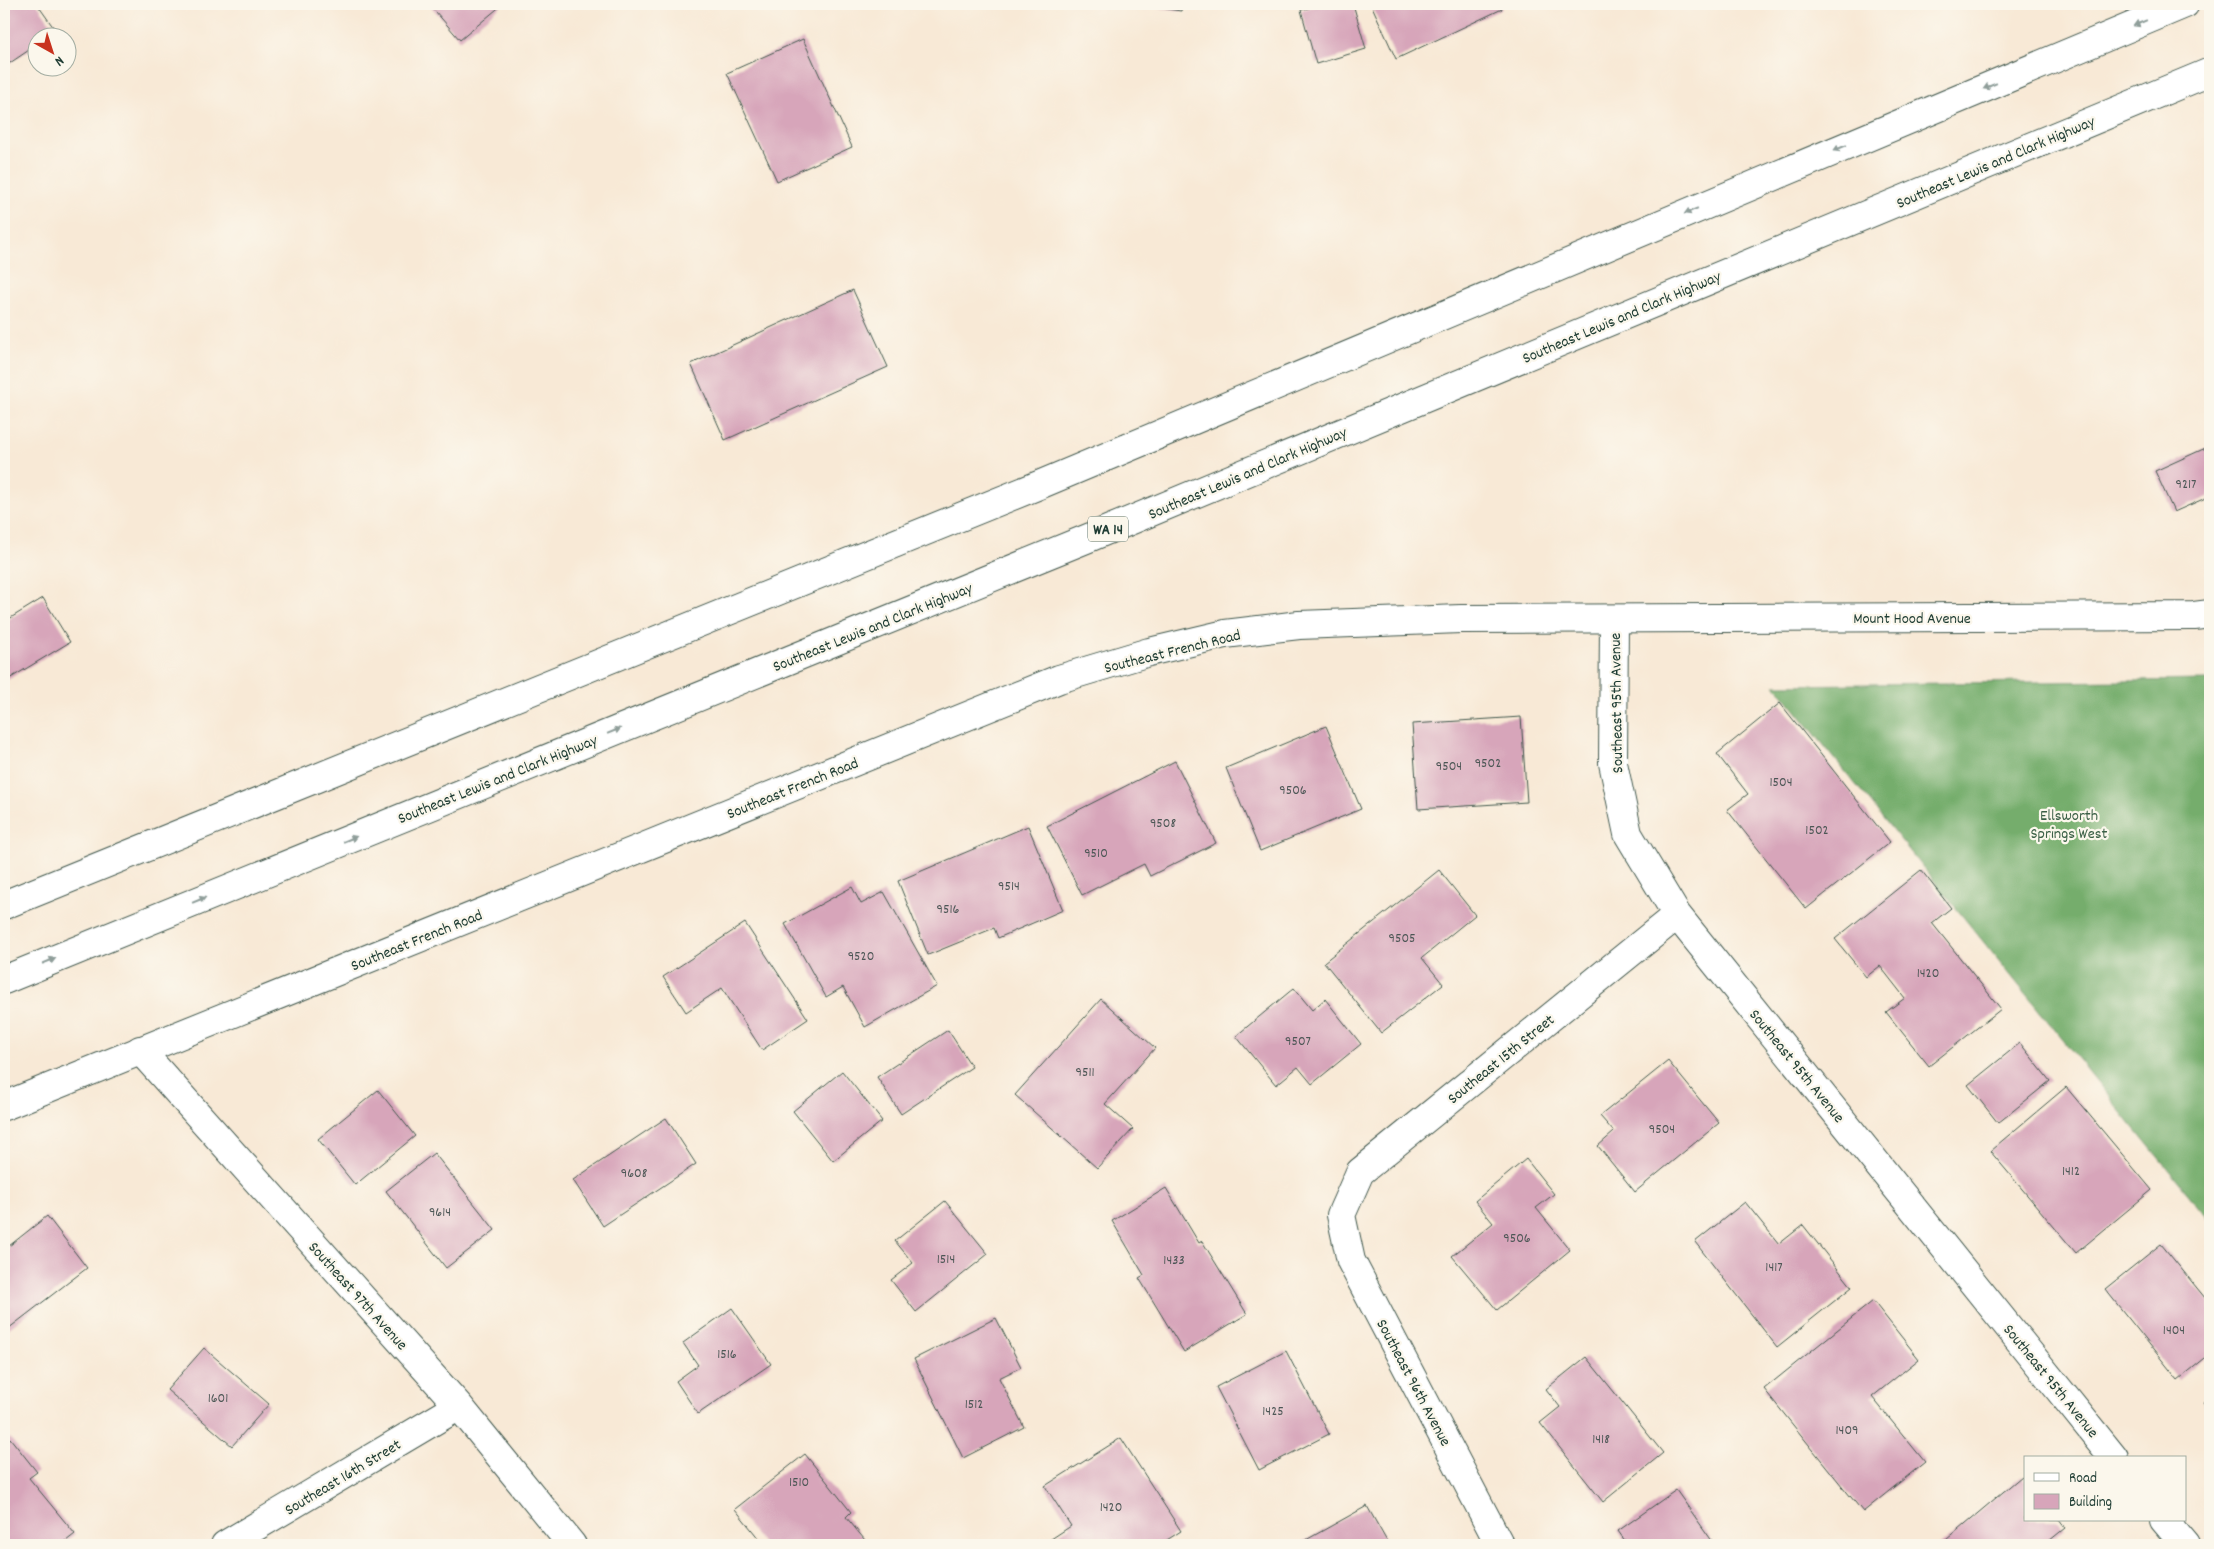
<svg xmlns="http://www.w3.org/2000/svg" width="2214" height="1549" viewBox="0 0 2214 1549" font-family="Dekko,sans-serif">
	<style>
		.forest { fill: #74ad6c; stroke: #4a7550 }
		.building { fill: #d7a5ba }
		.lines { fill: none; stroke-linecap: round; stroke-linejoin: round }
		.street-casing { stroke: #40574c; stroke-width: 30 }
		.secondary-casing { stroke: #40574c; stroke-width: 30 }
		.highway-casing { stroke: #40574c; stroke-width: 30 }
		.street { stroke: #fff; stroke-width: 28 }
		.secondary { stroke: #fff; stroke-width: 28 }
		.highway { stroke: #fff; stroke-width: 28 }
		.oneway { fill: #8f9e9a }
		.labels { text-anchor: middle; stroke-width: 4.5; stroke-linejoin: round; paint-order: stroke }
		.number-label { font-size: 14px; fill: #4d5756 }
		.shield { fill: #fbf7ec; stroke: #61756b; stroke-width: 1 }
		.shield-label { font-size: 15px; font-weight: bold; fill: #1f3d34 }
		.street-label { font-size: 16px; fill: #1f3d34; stroke: #fbf7ec }
		.park-label { font-size: 16px; fill: #3b6046; stroke: #fbf7ec }
	</style>
	<rect width="100%" height="100%" fill="#fbf7ec"/>
	<filter id="ink" filterUnits="userSpaceOnUse"><feTurbulence type="fractalNoise" baseFrequency=".02" numOctaves="2"/><feDisplacementMap in="SourceGraphic" scale="10" xChannelSelector="R" yChannelSelector="G"/><feConvolveMatrix kernelMatrix="1 2 1 2 8 2 1 2 1" color-interpolation-filters="sRGB"/></filter>
	<filter id="wash" filterUnits="userSpaceOnUse"><feTurbulence type="fractalNoise" baseFrequency=".0096" numOctaves="4" result="noise"/><feDisplacementMap in="SourceGraphic" scale="20" xChannelSelector="R" yChannelSelector="G"/><feGaussianBlur stdDeviation="1.12" result="paint"/><feColorMatrix in="noise" values="0 0 0 0 0 0 0 0 0 0 0 0 0 0 0 0 0 1.4 0 .05"/><feComposite in="paint" operator="in"/></filter>
	<g filter="url(#wash)">
		<rect width="100%" height="100%" fill="#f8e9d6"/>
		<!-- forest -->
		<path class="forest" d="M2210,680v541l-435,-536z"/>
		<g id="blocks">
			<!-- building -->
			<path class="building" d="M4,4h33l19,27 -9,7h-9v6l-34,23z
				M429,4h74l-43,36z
				M1135,4h47l-1,7z
				M1323,4h30l13,45 -50,15 -15,-54z
				M1371,4h128l3,5 -106,50z
				M803,39l49,108 -75,34 -50,-108z
				M853,290l35,77 -163,73 -34,-76z
				M2210,446v50l-36,16 -19,-41z
				M43,598l27,44 -66,40v-60z
				M1780,703l110,139 -84,67 -79,-99 21,-16 -31,-40z
				M1521,717l6,85 -109,7 -6,-85z
				M1326,726l35,83 -101,42 -34,-83z
				M1175,761l41,82 -66,33 -6,-12 -62,31 -35,-69z
				M1028,826l35,84 -65,28 -4,-10 -66,27 -30,-74z
				M1439,870l36,45 -53,43 21,26 -62,49 -57,-71z
				M1921,870l30,38 -19,15 69,86 -72,57 -43,-54 19,-14 -25,-32 -14,11 -31,-38z
				M852,887l9,17 23,-12 53,94 -72,41 -22,-40 -17,10 -41,-73z
				M745,923l63,96 -46,31 -40,-62 -36,24 -23,-35z
				M1294,988l18,22 13,-11 36,45 -49,40 -14,-17 -22,18 -40,-49z
				M1101,999l54,49 -50,56 28,25 -36,39 -82,-73z
				M948,1030l24,37 -71,47 -24,-37z
				M2020,1043l30,38 -52,42 -30,-38z
				M1668,1061l51,62 -84,69 -37,-46 16,-14 -14,-16z
				M842,1071l40,50 -49,40 -40,-50z
				M2066,1087l86,103 -76,63 -86,-102z
				M378,1090l37,46 -60,49 -37,-46z
				M666,1118l30,46 -93,62 -30,-46z
				M434,1153l61,77 -49,38 -60,-77z
				M1526,1159l28,35 -18,14 34,42 -73,60 -45,-54 41,-33 -18,-22z
				M1166,1188l33,55 3,-2 45,73 -63,38 -45,-74 5,-3 -32,-54z
				M945,1201l43,53 -72,58 -25,-32 22,-17 -18,-22z
				M1745,1202l34,42 24,-19 49,62 -75,60 -82,-105z
				M47,1216l40,52 -83,64v-82z
				M2161,1244l49,60v50l-32,26 -73,-91z
				M1873,1301l46,58 -47,38 53,65 -62,50 -99,-123z
				M732,1308l39,56 -73,50 -22,-33 22,-16 -15,-22z
				M996,1318l25,49 -22,11 25,49 -61,31 -49,-99z
				M204,1348l65,56 -37,42 -65,-56z
				M1286,1351l43,83 -70,36 -43,-83z
				M1586,1357l77,96 -60,49 -63,-79 20,-16 -14,-18z
				M2210,1397v15l-7,-9z
				M10,1438l27,34 -8,6 46,56 -14,11h-57v-101z
				M1121,1438l60,93 -22,14h-112l-2,-2 26,-17 -26,-40z
				M805,1454l46,58 -5,5 23,28h-105l-29,-36z
				M2022,1476l3,5v39h34l6,8 -21,17h-104z
				M1676,1490l39,55h-87l-10,-14z
				M1367,1506l22,39h-92z"/>
		</g>
	</g>
	<g filter="url(#ink)">
		<use href="#blocks" fill-opacity="0" stroke="#40574c" stroke-width="1"/>
		<g class="lines">
			<defs>
				<path id="street" d="M1614,619l-1,144 15,71 49,81 437,543
					M140,1050l319,356 113,139
					M2164,1520l21,25
					M225,1545l234,-139
					M1500,1545l-149,-284 -10,-46 19,-43 317,-257"/>
				<path id="secondary" d="M4,1106l1055,-427 90,-27 76,-18 74,-9 162,-6 733,-3 16,-2"/>
				<path id="highway" d="M4,905l1035,-420 1146,-481
					M4,980l1082,-441 1124,-467"/>
			</defs>
			<!-- street casing -->
			<use href="#street" class="street-casing"/>
			<!-- secondary casing -->
			<use href="#secondary" class="secondary-casing"/>
			<!-- highway casing -->
			<use href="#highway" class="highway-casing"/>
			<!-- street -->
			<use href="#street" class="street"/>
			<!-- secondary -->
			<use href="#secondary" class="secondary"/>
			<!-- highway -->
			<use href="#highway" class="highway"/>
		</g>
		<!-- one-way arrows -->
		<defs><path id="oneway-solid" d="M-6-.8H1V-3.2L6.5 0L1 3.2V.8H-6Z" transform="scale(1.25)"/></defs>
		<g class="oneway">
			<use href="#oneway-solid" transform="translate(2140 23) rotate(157)"/>
			<use href="#oneway-solid" transform="translate(1990 86) rotate(157)"/>
			<use href="#oneway-solid" transform="translate(1840 148) rotate(157)"/>
			<use href="#oneway-solid" transform="translate(1691 211) rotate(157)"/>
			<use href="#oneway-solid" transform="translate(614 731) rotate(-22)"/>
			<use href="#oneway-solid" transform="translate(350 839) rotate(-22)"/>
			<use href="#oneway-solid" transform="translate(199 900) rotate(-22)"/>
			<use href="#oneway-solid" transform="translate(49 961) rotate(-22)"/>
		</g>
	</g>
	<g class="labels">
		<!-- number labels -->
		<g class="number-label">
			<text x="2186" y="488">9217</text>
			<text x="1488" y="767">9502</text>
			<text x="1449" y="770">9504</text>
			<text x="1781" y="786">1504</text>
			<text x="1293" y="794">9506</text>
			<text x="1163" y="827">9508</text>
			<text x="1817" y="834">1502</text>
			<text x="1096" y="857">9510</text>
			<text x="1009" y="890">9514</text>
			<text x="948" y="913">9516</text>
			<text x="1402" y="942">9505</text>
			<text x="861" y="960">9520</text>
			<text x="1928" y="977">1420</text>
			<text x="1298" y="1045">9507</text>
			<text x="1085" y="1076">9511</text>
			<text x="1662" y="1133">9504</text>
			<text x="2071" y="1175">1412</text>
			<text x="634" y="1177">9608</text>
			<text x="440" y="1216">9614</text>
			<text x="1517" y="1242">9506</text>
			<text x="946" y="1263">1514</text>
			<text x="1174" y="1264">1433</text>
			<text x="1774" y="1271">1417</text>
			<text x="2174" y="1334">1404</text>
			<text x="727" y="1358">1516</text>
			<text x="218" y="1402">1601</text>
			<text x="974" y="1408">1512</text>
			<text x="1273" y="1415">1425</text>
			<text x="1847" y="1434">1409</text>
			<text x="1601" y="1443">1418</text>
			<text x="799" y="1486">1510</text>
			<text x="1111" y="1511">1420</text>
		</g>
		<!-- shield labels -->
		<rect class="shield" x="1088" y="516.5" width="40" height="25" rx="4"/>
		<g class="shield-label">
			<text x="1108" y="534">WA 14</text>
		</g>
		<!-- street labels -->
		<g class="street-label">
			<text transform="translate(1995 161) rotate(-23)" y="6">Southeast Lewis and Clark Highway</text>
			<text transform="translate(1621 316) rotate(-23)" y="6">Southeast Lewis and Clark Highway</text>
			<text transform="translate(1247 472) rotate(-23)" y="6">Southeast Lewis and Clark Highway</text>
			<text x="1912" y="623">Mount Hood Avenue</text>
			<text transform="translate(872 626) rotate(-22)" y="6">Southeast Lewis and Clark Highway</text>
			<text transform="translate(1172 650) rotate(-14)" y="6">Southeast French Road</text>
			<text transform="translate(1615 703) rotate(-91)" y="6">Southeast 95th Avenue</text>
			<text transform="translate(497 778) rotate(-22)" y="6">Southeast Lewis and Clark Highway</text>
			<text transform="translate(792 787) rotate(-22)" y="6">Southeast French Road</text>
			<text transform="translate(416 939) rotate(-22)" y="6">Southeast French Road</text>
			<text transform="translate(1500 1058) rotate(-39)" y="6">Southeast 15th Street</text>
			<text transform="translate(1798 1065) rotate(51)" y="6">Southeast 95th Avenue</text>
			<text transform="translate(359 1295) rotate(48)" y="6">Southeast 97th Avenue</text>
			<text transform="translate(2052 1380) rotate(51)" y="6">Southeast 95th Avenue</text>
			<text transform="translate(1415 1382) rotate(62)" y="6">Southeast 96th Avenue</text>
			<text transform="translate(342 1476) rotate(-31)" y="6">Southeast 16th Street</text>
		</g>
		<!-- park labels -->
		<g class="park-label">
			<text x="2069" y="820">Ellsworth<tspan x="2069" dy="18">Springs West</tspan></text>
		</g>
	</g>
	<!-- margin -->
	<rect width="2214" height="1549" fill="none" stroke="#fbf7ec" stroke-width="20"/>
	<!-- legend -->
	<rect x="2024" y="1456" width="162" height="65" fill="#fbf7ec" stroke="#a3ada2"/>
	<rect x="2034" y="1473" width="25" height="8" fill="#ffffff" stroke="#a3ada2"/>
	<text x="2069" y="1482" font-size="15" fill="#1f3d34">Road</text>
	<rect x="2034" y="1494" width="25" height="15" fill="#d7a5ba" stroke="#a3ada2"/>
	<text x="2069" y="1506" font-size="15" fill="#1f3d34">Building</text>
	<!-- north arrow -->
	<g transform="translate(52 52) rotate(141)"><circle r="24" fill="#fbf7ec" stroke="#a3ada2"/>
	<path d="M0-4L9 19L0 12L-9 19Z" fill="#c8321e"/>
	<text y="-8" font-size="14" font-weight="bold" text-anchor="middle" fill="#1f3d34">N</text>
	</g>
</svg>
